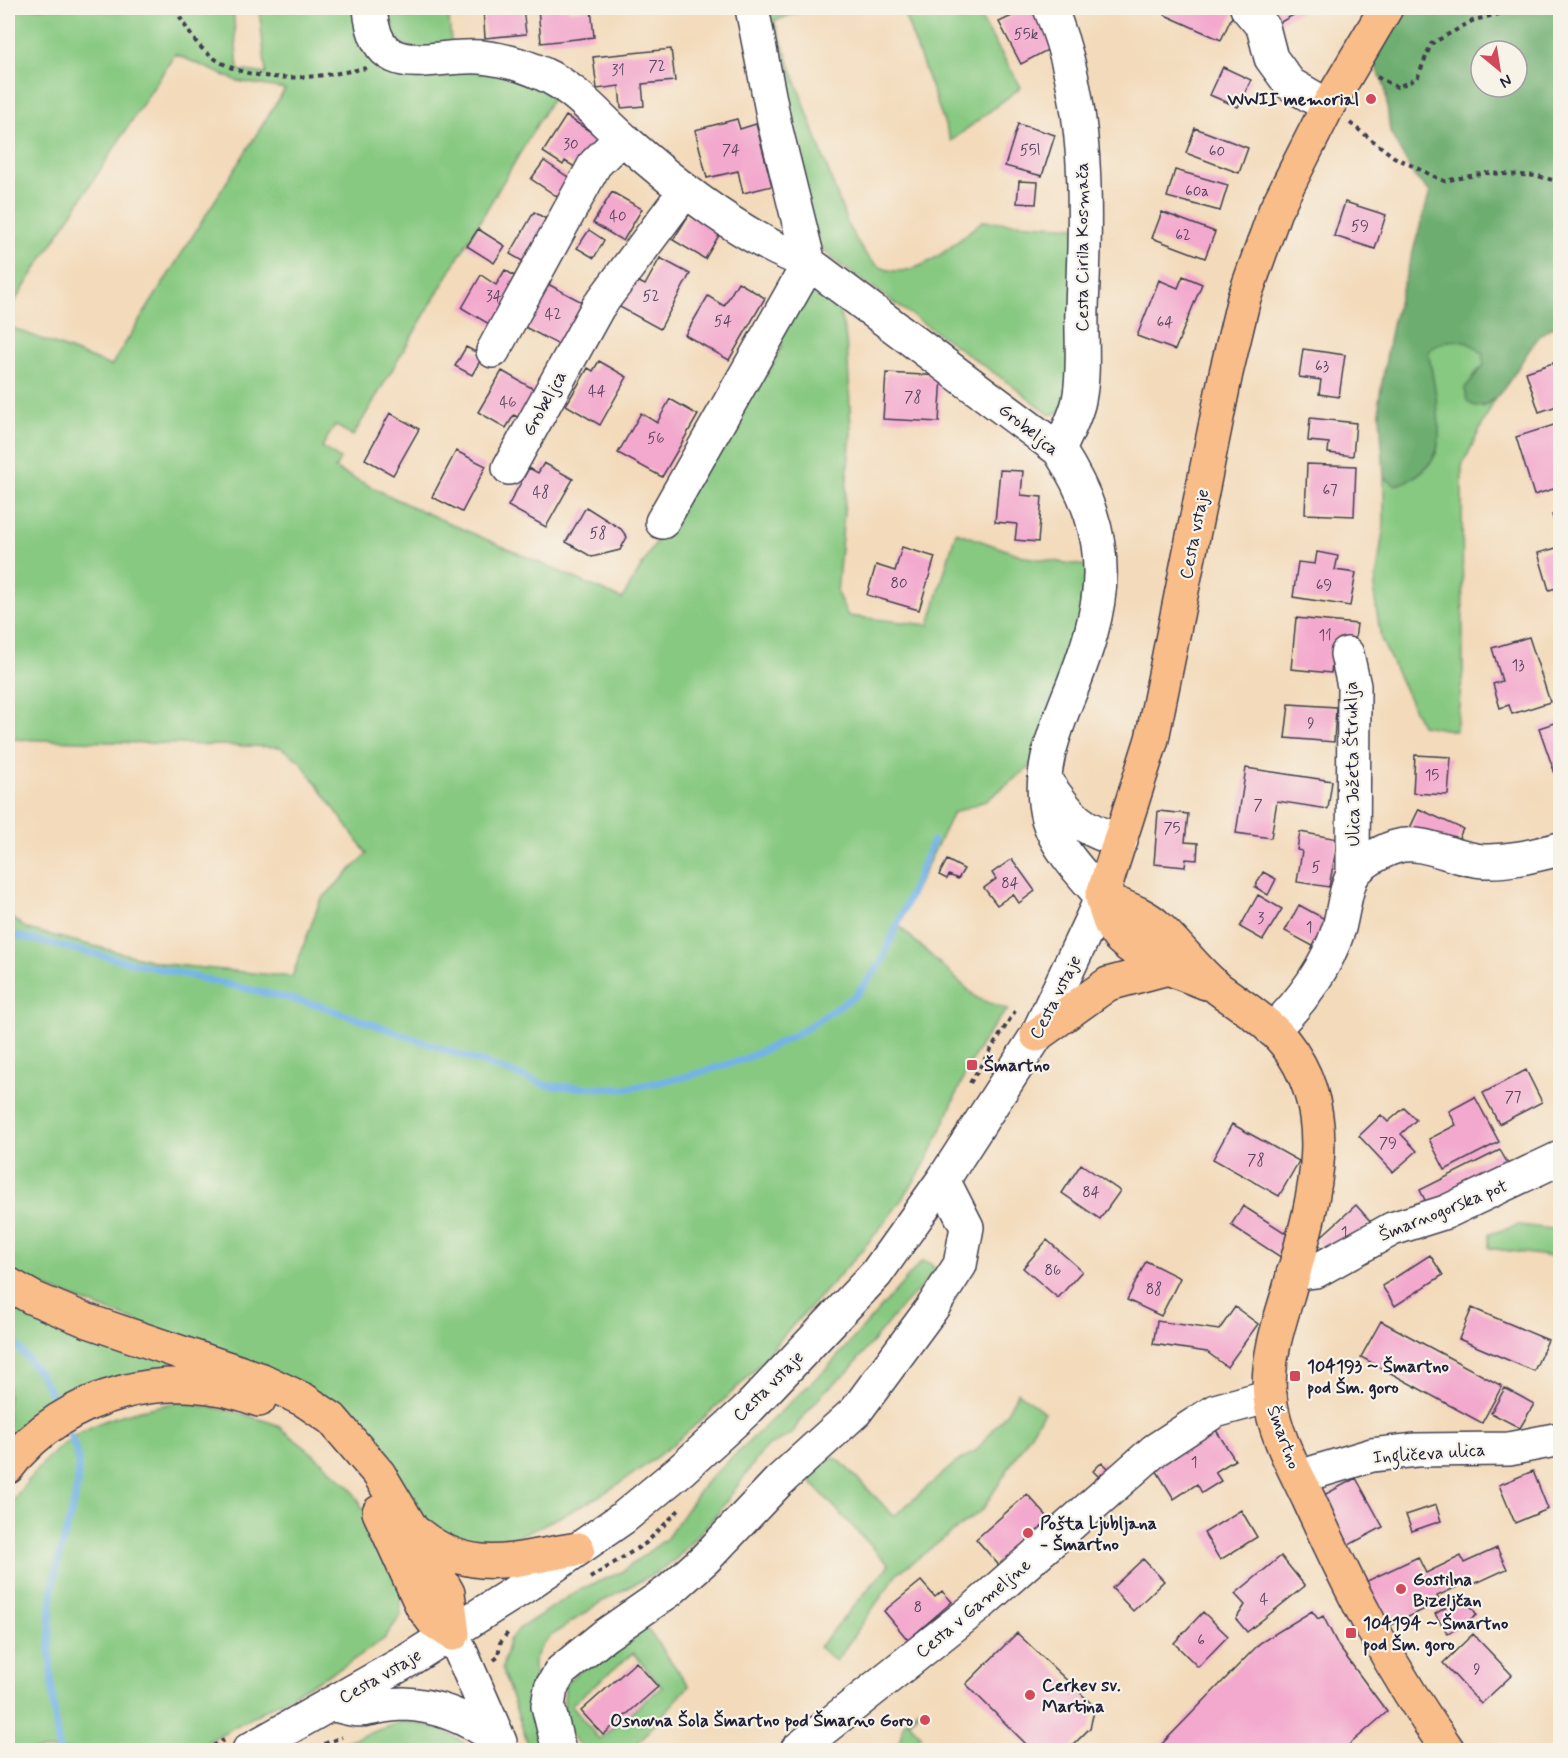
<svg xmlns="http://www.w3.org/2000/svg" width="1568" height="1758" viewBox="0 0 1568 1758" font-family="Mynerve,sans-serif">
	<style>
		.green { fill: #87c981; stroke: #54765e; stroke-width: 1.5; fill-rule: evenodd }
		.forest { fill: #6dad6f; stroke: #486855; stroke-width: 1.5; fill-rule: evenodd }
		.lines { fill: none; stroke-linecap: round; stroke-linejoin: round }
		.stream { stroke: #73b3e7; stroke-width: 7 }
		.building { fill: #f3a9cd }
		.minor-casing { stroke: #413e4e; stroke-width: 36 }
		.major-casing { stroke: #413e4e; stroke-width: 36 }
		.highway-casing { stroke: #413e4e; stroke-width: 36 }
		.path { stroke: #413e4e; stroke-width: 4; stroke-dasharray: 4.5 4.5; stroke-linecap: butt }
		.minor { stroke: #fff; stroke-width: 33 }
		.major { stroke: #f9bd89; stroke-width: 33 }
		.highway { stroke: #f9bd89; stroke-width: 33 }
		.poi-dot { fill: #d1495b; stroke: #f7f3e8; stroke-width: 2 }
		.labels { text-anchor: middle; stroke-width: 4.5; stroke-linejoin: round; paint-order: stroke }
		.number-label { font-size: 15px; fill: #564460 }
		.poi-label { font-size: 18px; font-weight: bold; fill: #22223b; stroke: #f7f3e8; text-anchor: start }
		.street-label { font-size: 18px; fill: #22223b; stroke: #f7f3e8 }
	</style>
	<rect width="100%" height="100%" fill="#f7f3e8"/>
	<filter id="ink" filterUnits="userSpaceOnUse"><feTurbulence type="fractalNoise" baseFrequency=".0167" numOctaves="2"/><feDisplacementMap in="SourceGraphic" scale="12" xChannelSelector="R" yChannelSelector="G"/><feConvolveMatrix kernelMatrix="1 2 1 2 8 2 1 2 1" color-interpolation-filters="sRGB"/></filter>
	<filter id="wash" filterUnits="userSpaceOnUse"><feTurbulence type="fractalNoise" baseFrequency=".008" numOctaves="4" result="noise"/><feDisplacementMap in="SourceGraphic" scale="24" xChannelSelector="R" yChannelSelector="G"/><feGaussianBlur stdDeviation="1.35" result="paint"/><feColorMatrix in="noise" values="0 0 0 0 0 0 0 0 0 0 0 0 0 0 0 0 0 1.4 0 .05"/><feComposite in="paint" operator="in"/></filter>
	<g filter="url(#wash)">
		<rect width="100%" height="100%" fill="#f3daba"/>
		<!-- green -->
		<path class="green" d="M8,8h225l5,62 28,4 -7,-66h106l5,29 112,26 77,24 -206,349 -18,-11 -13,22 18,12 -5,10 71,35 216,95 135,-227 10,3 15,-29 -6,-7 40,-62 21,28 8,27 3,27 3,74 -14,160 11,23 81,9 27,-93 70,25 66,10 -4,30 -57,169 -44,34 -34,13 -55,112 79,73 31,12c-46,44 -58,117 -93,170 -34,52 -77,98 -120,143 -18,18 -33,40 -51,58 -46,43 -95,87 -150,118 -26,15 -54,27 -82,40l-15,3 -31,-3 -3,9 -38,-21 -54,-78 -191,-111 -172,-65v-358l19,14 138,35 127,13 28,-76 47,-47 -67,-93 -20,-14 -272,-8v-413l103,40 174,-277 -48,-8 -62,-27 -167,258z
			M376,8h72l4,45 -55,-1z
			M759,8h52l-37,13 75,207c6,9 11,19 18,28 35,41 87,-12 115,-35l94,6 -9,173 -7,12 -10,3 -33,-26 -185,-130 -16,-18z
			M902,8h73l46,79 -70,54z
			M1459,339l17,8 7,7 1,11 -12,12 12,30 12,-10 -34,69 1,205 -7,60 -35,-6 -40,-86 -7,-46 10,-68v-48l11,8 41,-77 -9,-56 9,-8z
			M1519,1225l41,5v28l-71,-10v-14z
			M922,1261l8,2 6,8 -41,43 -46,57 -25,21 -25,30 -7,12 -27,14 -48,66 -41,45 -19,13 -54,29 -52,35 -9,9 -8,16v17l1,33 8,39h-13l-28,-81 7,-29 11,-12 57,-37 44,-19 46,-34 38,-55 124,-117z
			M8,1297l172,65 -4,11 -168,81z
			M1018,1392l26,20 -61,97 -86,65 -61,87 -17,-14 70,-82 -81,-86v-7l20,-16 11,4 55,56 60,-52 23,-14 30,-38z
			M181,1402l55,10 39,12 37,29 38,34 37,60 20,48 -7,4 1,16 -17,24 -40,27 -151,84h-185v-237c3,-12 11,-21 19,-31 41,-57 88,-68 154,-80z
			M635,1625l14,6 40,55 -54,60 2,4h-52c-27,-24 -21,-32 -20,-67zM633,1653l29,34 -63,52 -28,-34z
			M918,1708l2,2 -11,12 12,13 -10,11 4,4h-13l-4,-3 6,-24z
			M401,1722c22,1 56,10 70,28h-150z"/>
		<!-- forest -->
		<path class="forest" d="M1404,8h156v316c-4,2 -9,3 -13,6 -24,16 -40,76 -72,77l-8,-6 -2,-13 19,-23 -1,-11c-16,-17 -38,-18 -55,-2 5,23 14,71 10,94 -3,19 -25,35 -43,39l-11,-8 -5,-77 13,-76 38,-132 -16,-16 -24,-44 -5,-44 -12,-28zM1481,51h36v36h-36z"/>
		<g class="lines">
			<!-- stream -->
			<path class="stream" d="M8,934l313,72 228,80 76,3 60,-12 60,-18 54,-26 57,-38 24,-30 53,-124
				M8,1335l32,39 12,21
				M59,1750c-7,-54 -13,-108 -6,-163 5,-41 28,-86 25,-126 0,-8 -5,-17 -8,-26"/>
		</g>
		<g id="blocks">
			<!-- building -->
			<path class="building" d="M483,8h40l3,26 -41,4z
				M538,8h31v3l22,-3 3,29 -53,6z
				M1016,8h17l20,39 -32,17 -22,-42 19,-9z
				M1168,8h68l-15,32 -56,-25z
				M1270,8h36l-27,15z
				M671,49l4,32 -33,3 2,22 -23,2 -2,-22 -22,3 -4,-32z
				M1223,67l28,13 -13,27 -28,-12z
				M566,116l33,21 -21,32 -13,-8 -2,4 -20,-13z
				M737,119l3,10 16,-5 16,62 -29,7 -5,-22 -31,7 -12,-48z
				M1018,124l37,11 -13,41 -37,-10z
				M1195,128l53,20 -9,25 -53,-20z
				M544,161l27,18 -13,18 -27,-18z
				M1175,170l53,15 -8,26 -53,-14z
				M1019,181l19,1 -2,22 -19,-1z
				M612,192l30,17 -19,32 -30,-18z
				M1345,202l41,13 -11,34 -41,-13z
				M534,212l21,12 -24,42 -21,-12z
				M1162,212l53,20 -10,26 -53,-20z
				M690,213l31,19 -16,27 -32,-19z
				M478,229l27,17 -11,17 -27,-17z
				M589,230l15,10 -10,18 -17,-10z
				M660,258l30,16 -30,55 -42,-23 15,-27 12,6z
				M505,270l22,14 -28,46 -37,-22 19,-33 15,10z
				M1183,276l19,8 -27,66 -38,-14 22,-56 19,8z
				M544,282l40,21 -23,43 -40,-21z
				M738,282l27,16 -36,62 -44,-25 23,-39 16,10z
				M466,347l17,9 -11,19 -17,-9z
				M1303,349l42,6 -6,42 -20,-3 2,-14 -22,-3z
				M599,361l28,16 -27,48 -34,-20 22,-37 5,3z
				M1553,363l5,16 2,-1v27l-21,7 -13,-40z
				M502,371l35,20 -16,28 -7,-4 -8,13 -28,-16z
				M886,373l56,3 -3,46 -56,-3z
				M670,399l28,16 -36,62 -44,-24 23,-40 16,10z
				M390,413l29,16 -26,46 -28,-16z
				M1310,418l46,5 -3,33 -25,-3 1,-10 -21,-2z
				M1560,423v64l-26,8 -18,-58z
				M456,451l30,15 -24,46 -30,-15z
				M544,463l29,16 -27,48 -38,-21 21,-38 9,5z
				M1307,464l49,2 -2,50 -49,-2z
				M1000,470l23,1 -2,24 21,2 -4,45 -23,-2 2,-16 -22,-2z
				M586,507l35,22 6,8 -7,13 -28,7 -26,-15z
				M1560,512v28l-8,-25z
				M902,547l33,10 -16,53 -52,-15 9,-30 19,6z
				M1560,547v40l-11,3 -11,-37z
				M1317,552l21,4 -3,14 21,3 -6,33 -57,-9 5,-35 17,2z
				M1296,618l61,6 -3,24 -20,-2 -3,27 -40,-4z
				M1529,637l21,65 -38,12 -3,-9 -9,3 -7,-24 9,-3 -10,-33z
				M1289,704l47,3 -2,35 -49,-4z
				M1560,721v51l-5,2 -16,-46z
				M1415,755l36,2 -3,38 -35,-2z
				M1246,768l86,13 -4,28 -51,-8 -6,37 -35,-5z
				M1419,809l44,20 -10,21 -44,-20z
				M1158,811l30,3 -3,28 13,1 -1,17 -11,-1 -1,8 -31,-3z
				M1300,832l38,7 -9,48 -32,-5 5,-31 -5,-1z
				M1012,859l23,32 -16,12 -6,-9 -16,11 -13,-17 12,-9 -4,-6z
				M947,860l17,9 -6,10 -9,-4 -2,4 -8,-4z
				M1263,872l13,7 -8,16 -13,-8z
				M1258,895l24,14 -19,31 -23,-13z
				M1299,905l35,19 -14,26 -35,-19z
				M1526,1070l16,32 -43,22 -16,-31z
				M1475,1097l24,45 -54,28 -16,-31 27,-14 -7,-14z
				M1404,1108l12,12 -15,14 16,17 -24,21 -34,-36 22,-21 7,7z
				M1232,1124l67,37 -20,35 -66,-37z
				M1500,1150l12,21 -81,41 -11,-22z
				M1081,1164l39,27 -20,28 -38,-26z
				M1356,1205l15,17 -40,36 -15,-17z
				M1243,1206l52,33 -13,19 -51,-33z
				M1047,1240l35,31 -24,27 -35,-30z
				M1430,1255l13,20 -48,31 -13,-20z
				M1146,1261l34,17 -19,38 -34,-16z
				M1235,1307l23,17 -31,43 -20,-15 -54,-8 4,-23 62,9z
				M1472,1308l76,32 -14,31 -75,-32z
				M1381,1321l121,65 -20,37 -121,-66z
				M1505,1388l29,16 -14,24 -29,-15z
				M1214,1427l21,33 -20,12 6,9 -19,12 -5,-9 -23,15 -21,-34z
				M1102,1462l9,9 -9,9 -9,-9z
				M1533,1471l15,38 -33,14 -16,-38z
				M1356,1478l27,49 -36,19 -27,-49z
				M1027,1494l28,31 -52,45 -27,-31z
				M1436,1505l5,16 -29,10 -6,-16z
				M1241,1510l16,27 -37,23 -16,-27z
				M1497,1548l10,21 -33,15 -2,-4 -35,16 3,6 -53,25 -22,-45 53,-25 8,16 35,-17 3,7z
				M1281,1556l24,30 -58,46 -11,-13 9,-14 -10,-11z
				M1143,1559l21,22 -31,30 -21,-23z
				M921,1581l14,16 7,-6 10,11 -44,38 -24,-29z
				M1464,1596l13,19 -29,19 -13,-20z
				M1312,1611l6,8 5,-3 16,31 48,65 -44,38h-187l104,-107z
				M1203,1612l25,24 -30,31 -24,-24z
				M1017,1633l78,74 -5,21 -22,22h-36l-66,-66z
				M1473,1634l39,41 -31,29 -38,-41z
				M636,1662l22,25 -55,48 -22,-24z"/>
		</g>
	</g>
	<g filter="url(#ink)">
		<use href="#blocks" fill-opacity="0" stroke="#413e4e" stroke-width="1.5"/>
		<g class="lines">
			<defs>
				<path id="minor" d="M1050,8c40,95 36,198 32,300 -1,30 3,63 -3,92 -3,16 -13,34 -20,50
					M1247,8l16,19 8,31 19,26 38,22
					M493,351l102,-187 19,-19 11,-5
					M509,468l89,-161 87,-116
					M662,522l147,-259 -34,-137 -23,-118
					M1347,654l7,32 -1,189
					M1047,783c25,35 31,45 74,58
					M1272,1030c30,-28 55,-64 67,-102 4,-15 7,-42 14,-53 7,-12 29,-24 42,-28 28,-9 60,13 89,14 26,1 51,-6 76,-12
					M1293,1274l23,-3 76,-42 54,-17 114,-54
					M1299,1477l73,-22 44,-5 93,-1 51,-10
					M453,1634l47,108
					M330,1704c11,2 27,8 37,5 13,-2 23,-5 37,-5 36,1 67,16 95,36
					M249,1750l158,-89 121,-77 95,-66 58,-48 69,-63 126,-133 67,-94 94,-145 65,-138c-20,-23 -45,-48 -54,-78 -11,-41 4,-81 19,-119 40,-96 51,-158 -8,-250l-250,-187c-66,-25 -129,-74 -182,-121 -28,-24 -50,-53 -84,-68 -19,-9 -41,-15 -62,-17 -51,-4 -105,28 -111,-49
					M559,1750l-11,-44 3,-18 10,-17 43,-35 65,-45 36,-32 73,-77 78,-71 76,-103 28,-43 7,-38 -24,-47
					M797,1750l181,-144 177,-156 60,-39 55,-15"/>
				<path id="major" d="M1102,897c17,9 40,15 54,28 22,19 40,46 63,64 23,17 48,32 66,54 59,74 25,169 3,251 -10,32 -22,69 -18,103 4,37 24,71 39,103 40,88 83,172 139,250
					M1102,897l50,-158 74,-366 18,-75 31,-87 53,-105 58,-98
					M1102,897c4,15 8,33 20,43 23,21 56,32 84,43
					M1037,1035l71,-51 60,-16"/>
				<path id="highway" d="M8,1284l25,14 55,23 174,59 42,20 28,19 47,55 33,55 36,64 5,41
					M8,1467c55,-75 165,-102 251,-67
					M379,1512l43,94 11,15 20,13
					M418,1534c55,44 97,24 160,15"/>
			</defs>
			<!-- minor casing -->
			<use href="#minor" class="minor-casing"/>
			<!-- major casing -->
			<use href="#major" class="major-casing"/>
			<!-- highway casing -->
			<use href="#highway" class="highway-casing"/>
			<!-- path -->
			<path class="path" d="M177,8c2,9 7,16 12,24 37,59 119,48 177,36
				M1377,77l20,10 20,-8 14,-35 43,-24 50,-12
				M1350,123l44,34 50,24 42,-8 52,3 22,6
				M970,1083l45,-72
				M590,1578l56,-35 33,-33
				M494,1660l4,-3 2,-14 9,-12
				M316,1747l26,-10
				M205,1750l19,-10"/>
			<!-- minor -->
			<use href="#minor" class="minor"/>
			<!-- major -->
			<use href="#major" class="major"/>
			<!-- highway -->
			<use href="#highway" class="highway"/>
		</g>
	</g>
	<!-- markers -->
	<g class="poi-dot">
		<circle cx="1371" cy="99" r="6"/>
		<rect x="966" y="1059" width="12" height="12" rx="3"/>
		<rect x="1289" y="1370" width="12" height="12" rx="3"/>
		<circle cx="1028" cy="1533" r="6"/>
		<circle cx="1401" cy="1589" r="6"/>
		<rect x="1345" y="1627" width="12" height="12" rx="3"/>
		<circle cx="1030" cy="1695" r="6"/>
		<circle cx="925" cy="1720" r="6"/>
	</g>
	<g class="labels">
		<!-- number labels -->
		<g class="number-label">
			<text x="1026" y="39">55k</text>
			<text x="657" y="71">72</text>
			<text x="618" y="75">31</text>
			<text x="571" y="149">30</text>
			<text x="731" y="155">74</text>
			<text x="1030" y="155">55l</text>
			<text x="1217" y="156">60</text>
			<text x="1197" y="196">60a</text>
			<text x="618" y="221">40</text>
			<text x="1360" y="231">59</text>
			<text x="1183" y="240">62</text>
			<text x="494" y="301">34</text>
			<text x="651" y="301">52</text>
			<text x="553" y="319">42</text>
			<text x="723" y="326">54</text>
			<text x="1165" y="327">64</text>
			<text x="1322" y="371">63</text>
			<text x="597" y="396">44</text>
			<text x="913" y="402">78</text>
			<text x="508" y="407">46</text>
			<text x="656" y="443">56</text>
			<text x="1330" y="495">67</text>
			<text x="541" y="497">48</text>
			<text x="598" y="538">58</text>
			<text x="899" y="588">80</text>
			<text x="1324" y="590">69</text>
			<text x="1325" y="640">11</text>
			<text x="1518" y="670">13</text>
			<text x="1311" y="728">9</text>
			<text x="1432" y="780">15</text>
			<text x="1258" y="810">7</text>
			<text x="1172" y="833">75</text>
			<text x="1316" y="872">5</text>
			<text x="1010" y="888">84</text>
			<text x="1261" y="923">3</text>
			<text x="1309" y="932">1</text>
			<text x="1513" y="1102">77</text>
			<text x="1388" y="1148">79</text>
			<text x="1256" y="1165">78</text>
			<text x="1091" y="1197">84</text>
			<text x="1344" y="1237">1</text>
			<text x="1053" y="1275">86</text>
			<text x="1154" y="1294">88</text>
			<text x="1194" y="1467">1</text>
			<text x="1264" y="1604">4</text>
			<text x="918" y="1612">8</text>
			<text x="1201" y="1645">6</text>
			<text x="1477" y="1674">9</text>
		</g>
		<!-- poi labels -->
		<g class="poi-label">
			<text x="1359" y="105" text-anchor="end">WWII memorial</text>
			<text x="984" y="1071">Šmartno</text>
			<text x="1307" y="1372">104193 ~ Šmartno<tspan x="1307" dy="21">pod Šm. goro</tspan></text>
			<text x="1040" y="1529">Pošta Ljubljana<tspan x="1040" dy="21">- Šmartno</tspan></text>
			<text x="1413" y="1585">Gostilna<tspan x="1413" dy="21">Bizeljčan</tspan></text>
			<text x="1363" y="1629">104194 ~ Šmartno<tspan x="1363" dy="21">pod Šm. goro</tspan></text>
			<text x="1042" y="1691">Cerkev sv.<tspan x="1042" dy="21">Martina</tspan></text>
			<text x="913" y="1726" text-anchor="end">Osnovna Šola Šmartno pod Šmarno Goro</text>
		</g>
		<!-- street labels -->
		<g class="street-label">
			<text transform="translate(1082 247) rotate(-90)" y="6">Cesta Cirila Kosmača</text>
			<text transform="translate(544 403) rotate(-61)" y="6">Grobeljca</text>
			<text transform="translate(1029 429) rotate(39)" y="6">Grobeljca</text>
			<text transform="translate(1194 534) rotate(-79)" y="6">Cesta vstaje</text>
			<text transform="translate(1352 764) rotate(-91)" y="6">Ulica Jožeta Štruklja</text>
			<text transform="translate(1055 997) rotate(-63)" y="6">Cesta vstaje</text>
			<text transform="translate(1443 1210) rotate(-22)" y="6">Šmarnogorska pot</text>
			<text transform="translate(768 1386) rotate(-45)" y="6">Cesta vstaje</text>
			<text transform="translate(1284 1437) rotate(70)" y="6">Šmartno</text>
			<text transform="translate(1429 1453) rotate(-4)" y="6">Ingličeva ulica</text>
			<text transform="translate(973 1608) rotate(-40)" y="6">Cesta v Gameljne</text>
			<text transform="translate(380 1676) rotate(-30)" y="6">Cesta vstaje</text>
		</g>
	</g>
	<!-- margin -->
	<rect width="1568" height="1758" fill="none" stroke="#f7f3e8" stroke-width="30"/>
	<!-- north arrow -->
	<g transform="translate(1499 69) rotate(150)"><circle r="28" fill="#f7f3e8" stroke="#a29fa3" stroke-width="1.5"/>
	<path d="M0-4.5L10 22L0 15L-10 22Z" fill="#d1495b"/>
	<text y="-9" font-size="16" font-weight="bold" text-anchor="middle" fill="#22223b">N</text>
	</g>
</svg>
